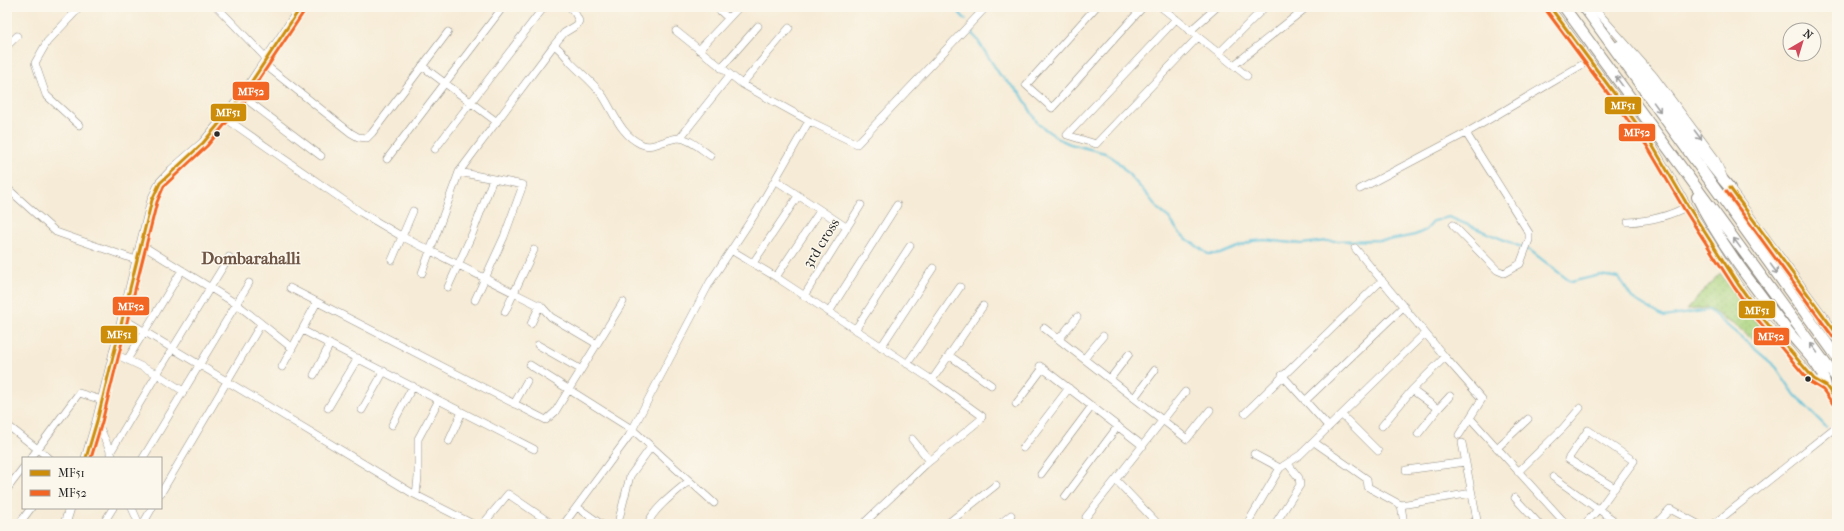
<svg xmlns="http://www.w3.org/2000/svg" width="1844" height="531" viewBox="0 0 1844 531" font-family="'IM FELL French Canon',serif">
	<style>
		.grass { fill: url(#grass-dots); stroke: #6a8055 }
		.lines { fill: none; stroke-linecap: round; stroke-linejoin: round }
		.stream { stroke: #5dc1da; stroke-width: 2 }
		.minor-casing { stroke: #908b80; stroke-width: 8 }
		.major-casing { stroke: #908b80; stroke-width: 10 }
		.highway-casing { stroke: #908b80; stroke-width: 12 }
		.minor { stroke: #fff; stroke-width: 7 }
		.major { stroke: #fff; stroke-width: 9 }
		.highway { stroke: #fff; stroke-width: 10 }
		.bus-1-casing { stroke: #fbf7ec; stroke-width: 6 }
		.bus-2-casing { stroke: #fbf7ec; stroke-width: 6 }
		.bus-1 { stroke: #ce8d09; stroke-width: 3 }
		.bus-2 { stroke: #f26522; stroke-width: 3 }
		.oneway { stroke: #a0a0a0 }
		.bus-dot { fill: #2b2b2b; stroke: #fbf7ec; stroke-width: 1.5 }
		.labels { text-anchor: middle; stroke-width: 3; stroke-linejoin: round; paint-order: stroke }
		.street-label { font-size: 15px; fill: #2b2b2b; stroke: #fbf7ec }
		.quarter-label { font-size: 17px; font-weight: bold; fill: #6d5444; stroke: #fbf7ec }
		.line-badge { stroke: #fbf7ec; stroke-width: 1.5 }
		.badge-label { font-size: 11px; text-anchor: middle; font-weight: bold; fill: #fff }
	</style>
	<defs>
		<pattern id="grass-dots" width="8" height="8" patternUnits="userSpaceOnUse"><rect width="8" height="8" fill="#aad47f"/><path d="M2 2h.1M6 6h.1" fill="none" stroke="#92b66e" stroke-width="1.8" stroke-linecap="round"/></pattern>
	</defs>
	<rect width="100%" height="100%" fill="#fbf7ec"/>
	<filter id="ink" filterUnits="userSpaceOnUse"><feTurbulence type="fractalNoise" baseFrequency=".025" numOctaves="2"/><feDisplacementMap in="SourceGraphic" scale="8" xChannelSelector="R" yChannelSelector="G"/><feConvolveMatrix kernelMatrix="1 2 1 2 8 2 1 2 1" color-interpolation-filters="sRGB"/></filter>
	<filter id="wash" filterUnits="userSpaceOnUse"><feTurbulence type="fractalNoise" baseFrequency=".012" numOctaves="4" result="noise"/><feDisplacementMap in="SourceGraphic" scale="16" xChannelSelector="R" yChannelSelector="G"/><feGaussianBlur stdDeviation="0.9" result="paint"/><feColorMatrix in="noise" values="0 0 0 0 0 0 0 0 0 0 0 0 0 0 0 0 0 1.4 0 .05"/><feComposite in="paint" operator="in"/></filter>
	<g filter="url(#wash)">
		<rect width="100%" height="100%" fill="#f6ebd6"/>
		<!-- grass -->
		<path class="grass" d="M1720,273l47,62 -11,8 -17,-15 -31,-20 -22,2z"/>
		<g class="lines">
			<!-- stream -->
			<path class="stream" d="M954,7l12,13
				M971,30l29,45 21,19 17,30 21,15 11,5 35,9 11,7 33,37 9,12 11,9 11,16 28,20h12l33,-13 12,-1 37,4 24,-3 64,-1 25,-5 11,-5 8,-9 15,-4 82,34 40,31 29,-7 19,3 13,20 32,19 45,-7 67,57 19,28 31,32
				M1834,436l3,2"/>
		</g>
	</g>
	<g filter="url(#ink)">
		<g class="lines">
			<defs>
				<path id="minor" d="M217,7l50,52
					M570,7l5,6 4,8 -2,4 -13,8 -10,12c7,5 12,11 17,18 11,11 23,20 32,33 11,17 18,39 38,48 11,6 26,-6 38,-6 12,1 23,12 32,18
					M716,7l12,11
					M1096,7l-70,78 26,23 91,-101
					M1161,7l86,69
					M1550,7l101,136 37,63 50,78 23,32 53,63 12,7 11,15
					M1593,7l61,69 61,82 8,18
					M1176,19l-109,116 29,9 102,-107
					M676,31l66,53 67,37
					M1190,31l27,-24
					M7,46l10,-10
					M699,50l40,-43
					M1219,53l46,-46
					M264,64l87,69 7,4 9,1 5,-5 76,-101
					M1234,65l73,-58
					M422,66l75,56
					M721,68l37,-42
					M742,84l47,-56
					M242,96l79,60
					M225,118l137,95 39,23 141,71 9,10 46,27
					M79,125l-33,-30 -11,-32 12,-21 33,-35
					M680,138l50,-63
					M435,149l109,-142
					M387,159l116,-152
					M459,172l64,13 -19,52 -29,63
					M775,180l71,47
					M1728,185l109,149
					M7,188l49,44 80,28
					M1360,189l106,-56 124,-73
					M1628,222c22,-1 40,-5 60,-16
					M1453,225l44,45 7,3 16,-9 9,-24v-7l-63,-100
					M140,244l98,61 54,43
					M1355,248l90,109 37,42 -23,36
					M731,250l45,27 156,103 50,36 -2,4 -55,45 -62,59
					M392,260l21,-49
					M753,263l45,-67
					M422,273l37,-101 95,-127
					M776,277l44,-66
					M448,287l25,-55 20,-53
					M290,288l256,132 9,-8 68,-110
					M804,296l57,-91
					M505,312l29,-62
					M829,312l68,-107
					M122,318l290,175 61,31
					M531,324l9,-19
					M1044,328l143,111 23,-29
					M302,330l232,119
					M855,330l55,-84
					M1059,339l18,-22
					M538,345l42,24
					M881,347l52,-79
					M950,356l41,29
					M1084,359l19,-23
					M127,360l55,-90
					M907,364l53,-77
					M530,365l103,65 81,73
					M1040,366l103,80
					M282,367l35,-65
					M314,375l16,-31
					M1282,375l47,52
					M1110,379l19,-25
					M932,380l51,-74
					M1412,390l26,19 12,-13
					M183,391l-26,-17 72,-117
					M1134,398l21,-28
					M1305,401l99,-95
					M514,404l13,-23
					M1016,404l27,-36
					M328,408l30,-50
					M362,410l22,-39
					M1245,413l137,-133
					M1342,415l36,36
					M1470,418l96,106
					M97,421l16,37
					M7,425l42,33
					M392,425l21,-39
					M1382,426l30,-36 33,-33
					M1418,434l20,-25
					M912,439l18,22
					M449,441l13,-29
					M1314,442l53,37 1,8 33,18 3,19
					M1462,443l15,77 -7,4
					M1023,448l46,-60
					M1497,448l31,-29
					M110,453l47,-79 -44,-21
					M1254,454l26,14
					M31,458l48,-65 23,7
					M143,458l106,-175
					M1406,470l60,-8
					M1518,472l45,-44 17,-20
					M1041,474l51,-68
					M1553,477l59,42
					M1116,480l42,44
					M7,489l16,-21
					M161,493l100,-169
					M416,495l2,-18v-38l21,-39
					M1065,497l53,-71
					M1515,498l24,26
					M1401,505l71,-12
					M577,507l24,17
					M132,508l7,16
					M1086,517l99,-125
					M619,519l11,-43 21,-29
					M19,524l12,-16
					M103,524l10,-16
					M143,524l9,-16
					M483,524l25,-30 44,30
					M564,524l65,-88 81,-154 47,-71 52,-90 48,23 129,-137
					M648,524c4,-14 29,-33 41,-43
					M947,524l49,-39
					M1000,524l11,-9
					M1247,524l33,-56 20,-13 125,-122
					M1275,524l25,-39 -1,-7 -11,-14
					M1585,524l17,-19 32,-44 -46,-31 -20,29 47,29
					M1656,524l14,-15 28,15
					M1714,524l123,-98"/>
				<path id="major" d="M86,458l11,-37 55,-221 8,-17 12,-13 31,-27 39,-47 59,-89
					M65,524l5,-16"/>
				<path id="highway" d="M1564,7l273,372
					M1584,7l253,350
					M1619,46c42,44 71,97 111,142
					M1697,197c23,47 59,92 91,134 13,17 34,34 38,55"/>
			</defs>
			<!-- minor casing -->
			<use href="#minor" class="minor-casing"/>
			<!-- major casing -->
			<use href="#major" class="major-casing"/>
			<!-- highway casing -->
			<use href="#highway" class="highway-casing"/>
			<!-- minor -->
			<use href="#minor" class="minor"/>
			<!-- major -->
			<use href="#major" class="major"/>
			<!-- highway -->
			<use href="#highway" class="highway"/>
			<defs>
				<path id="bus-1" d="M1550,7l101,136 37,63 50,78 23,32 53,63 12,7 11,15
					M1730,188l107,146
					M86,458l11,-37 55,-221 8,-17 43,-40 39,-47 59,-89"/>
				<path id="bus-2" d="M1546,10l101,136 37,63 50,78 23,32 53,63 13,8 10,14
					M1726,191l107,146
					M91,458l11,-36 55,-220 7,-16 43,-40 39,-47 59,-89"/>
			</defs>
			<!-- bus-1 casing -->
			<use href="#bus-1" class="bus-1-casing"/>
			<!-- bus-2 casing -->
			<use href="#bus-2" class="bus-2-casing"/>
			<!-- bus-1 -->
			<use href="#bus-1" class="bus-1"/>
			<!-- bus-2 -->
			<use href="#bus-2" class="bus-2"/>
		</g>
		<!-- one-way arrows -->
		<defs><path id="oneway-shaft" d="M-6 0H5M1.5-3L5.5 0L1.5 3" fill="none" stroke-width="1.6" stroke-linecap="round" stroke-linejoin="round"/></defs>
		<g class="oneway">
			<use href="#oneway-shaft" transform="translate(1619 81) rotate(-126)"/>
			<use href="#oneway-shaft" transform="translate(1657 107) rotate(54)"/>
			<use href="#oneway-shaft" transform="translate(1698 135) rotate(53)"/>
			<use href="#oneway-shaft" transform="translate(1737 243) rotate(-126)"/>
			<use href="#oneway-shaft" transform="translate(1774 269) rotate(54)"/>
			<use href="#oneway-shaft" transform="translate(1814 348) rotate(-126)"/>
		</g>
	</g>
	<!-- markers -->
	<g class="bus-dot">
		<circle cx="217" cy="134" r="3.5"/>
		<circle cx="1808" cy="379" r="3.5"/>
	</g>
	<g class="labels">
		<!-- street labels -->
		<g class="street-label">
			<text transform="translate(821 243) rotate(-58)" y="5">3rd cross</text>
		</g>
		<!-- quarter labels -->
		<g class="quarter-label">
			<text x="251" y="264">Dombarahalli</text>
		</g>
	</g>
	<g class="line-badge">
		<rect x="232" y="81" width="38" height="20" rx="4" fill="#f26522"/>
		<rect x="1604" y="96" width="38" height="19" rx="4" fill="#ce8d09"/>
		<rect x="210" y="103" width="37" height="19" rx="4" fill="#ce8d09"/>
		<rect x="1618" y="123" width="38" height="19" rx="4" fill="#f26522"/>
		<rect x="112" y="296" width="38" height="20" rx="4" fill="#f26522"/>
		<rect x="1738" y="300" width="38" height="19" rx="4" fill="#ce8d09"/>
		<rect x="100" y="325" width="38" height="19" rx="4" fill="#ce8d09"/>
		<rect x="1753" y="327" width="37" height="19" rx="4" fill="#f26522"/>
	</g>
	<g class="badge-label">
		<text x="251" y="95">MF52</text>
		<text x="1623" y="109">MF51</text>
		<text x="228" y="116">MF51</text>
		<text x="1637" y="136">MF52</text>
		<text x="131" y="310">MF52</text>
		<text x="1757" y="314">MF51</text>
		<text x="119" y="338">MF51</text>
		<text x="1771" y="340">MF52</text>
	</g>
	<!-- margin -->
	<rect width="1844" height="531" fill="none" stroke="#fbf7ec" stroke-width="24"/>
	<!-- legend -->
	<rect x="22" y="457" width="140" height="52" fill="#fbf7ec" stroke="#a8a59f"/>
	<rect x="30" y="470" width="20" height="6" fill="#ce8d09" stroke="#a8a59f"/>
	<text x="58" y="477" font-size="12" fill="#2b2b2b">MF51</text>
	<rect x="30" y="490" width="20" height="6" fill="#f26522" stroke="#a8a59f"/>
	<text x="58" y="497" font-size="12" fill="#2b2b2b">MF52</text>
	<!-- north arrow -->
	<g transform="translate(1802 42) rotate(38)"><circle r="19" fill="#fbf7ec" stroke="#a8a59f"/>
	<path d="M0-3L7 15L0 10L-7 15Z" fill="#d1495b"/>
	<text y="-6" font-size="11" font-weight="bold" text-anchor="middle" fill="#2b2b2b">N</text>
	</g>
</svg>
